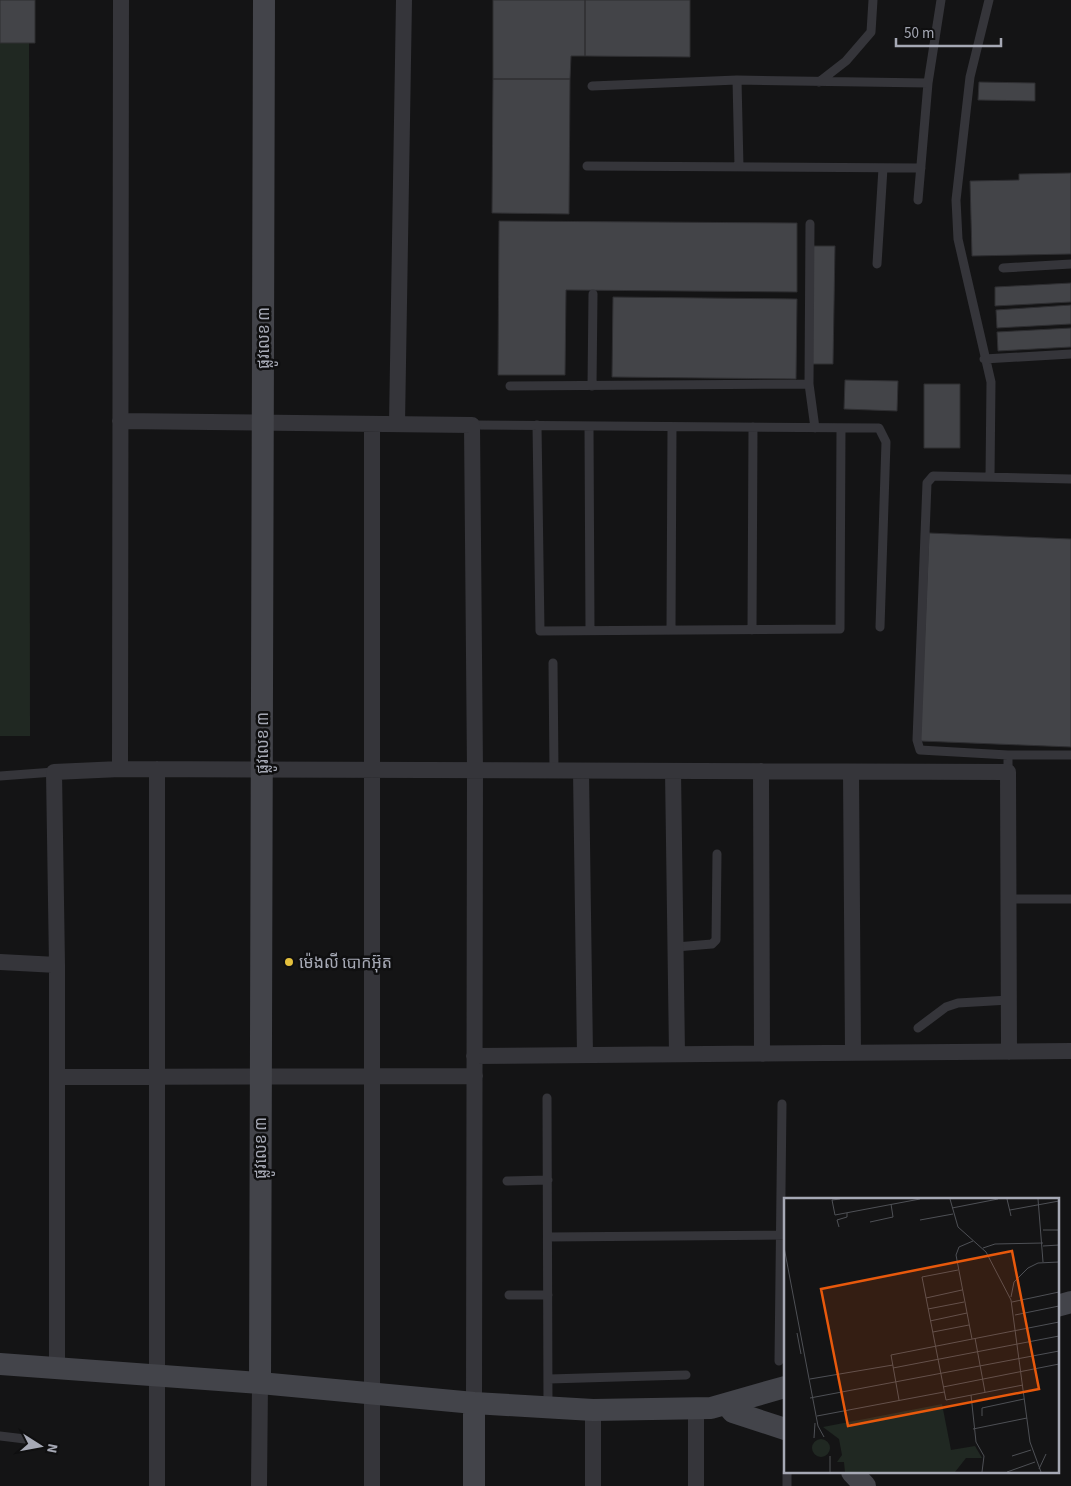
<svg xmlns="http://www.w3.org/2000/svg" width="1071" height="1486" viewBox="0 0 1071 1486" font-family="'Source Sans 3','Noto Sans Khmer',sans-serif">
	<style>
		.green { fill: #202822 }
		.building { fill: #434448; stroke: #2e2e31 }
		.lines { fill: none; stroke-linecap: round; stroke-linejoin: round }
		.lane { stroke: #35353a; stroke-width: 9 }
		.street { stroke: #35353a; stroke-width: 16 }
		.secondary { stroke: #43444a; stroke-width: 22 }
		.poi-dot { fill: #e4c03d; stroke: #0f0f10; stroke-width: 2 }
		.labels { text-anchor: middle; stroke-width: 5; stroke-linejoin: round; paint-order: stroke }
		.street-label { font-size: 16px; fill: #a6a9b5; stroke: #0f0f10 }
		.poi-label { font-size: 16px; fill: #a6a9b5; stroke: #0f0f10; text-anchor: start }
		.inset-road { fill: none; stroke: #4e5055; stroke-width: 1 }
		.view { fill: #e8590c; fill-opacity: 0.15; stroke: #e8590c; stroke-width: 2.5 }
		.inset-edge { fill: none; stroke: #a6a9b5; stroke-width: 2.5 }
	</style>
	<rect width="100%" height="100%" fill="#141415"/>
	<!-- green -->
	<path class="green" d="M0,0h29l1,736h-30z"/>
	<!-- building -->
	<path class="building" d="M0,0h35v43h-35z
		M493,0h92v56h-14l-1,23h-77z
		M585,0h105v57l-105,-1z
		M493,79h77l-1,135 -77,-1z
		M979,82l56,1v18l-57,-1z
		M1071,173v81l-99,2 -2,-75 49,-1v-6z
		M499,221l298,2v69l-231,-2 -1,85h-67z
		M813,246h22l-2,118h-22z
		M1071,283v19l-76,4v-19z
		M613,297l184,2 -1,80 -184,-2z
		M1071,305v19l-74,4 -1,-18z
		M1071,328v19l-73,4 -1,-19z
		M845,380l53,1 -1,30 -53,-2z
		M924,384h36v64h-36z
		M929,533l142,6v208l-151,-6z"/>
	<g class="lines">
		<!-- lane -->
		<path class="lane" d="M989,0l-19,77 -14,123 2,39 33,143 -1,95
			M737,80l2,87
			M819,82l27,-21 25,-29 2,-32
			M592,86l145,-6 191,3
			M587,166l334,2
			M918,200l10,-117 13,-83
			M810,224l-1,160 6,44
			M877,264l6,-96
			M1003,268l68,-4
			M984,359l87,-5
			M510,386l299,-2
			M592,386l1,-92
			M472,425l407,3 7,14 -6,185
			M537,425l3,206 300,-2 1,-201
			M589,426l1,204
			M671,630l1,-203
			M752,630l1,-203
			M553,663l1,108
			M1008,755h63
			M1008,772v-17l-88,-5 -3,-10 10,-257 6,-7 138,3
			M0,776l54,-4
			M1009,899h62
			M676,947l36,-3 4,-4 1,-86
			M918,1028l28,-21 12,-4 51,-3
			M547,1098l1,309
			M507,1181l41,-1
			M548,1237l237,-2
			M509,1295h39
			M779,1361l3,-257
			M549,1379l137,-4
			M0,1436l25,3
			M787,1486v-14"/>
		<!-- street -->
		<path class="street" d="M120,421l352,4 3,345 -1,633
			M397,424l7,-424
			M120,769l1,-769
			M581,771l4,284
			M673,771l4,283
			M761,771l1,283
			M851,772l2,281
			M0,962l57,3
			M474,1056l597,-5
			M57,1077l418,-1
			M57,1367v-402l-3,-193 66,-3 888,3 1,280
			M696,1410v76
			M157,1486v-717
			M259,1486l1,-103
			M372,1486v-1062
			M593,1486v-76"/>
		<!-- secondary -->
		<path class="secondary" d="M1057,1306l14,-4
			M0,1364l260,19 214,20 119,7 118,-2 74,-21
			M260,1383l4,-1383
			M727,1405l6,7 52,17
			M852,1472l13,14
			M474,1486v-83"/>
	</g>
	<!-- markers -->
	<circle class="poi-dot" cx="289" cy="962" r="5"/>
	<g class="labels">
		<!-- street labels -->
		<g class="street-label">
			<text transform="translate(263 338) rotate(-90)" y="6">ផ្លូវលេខ ៣</text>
			<text transform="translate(262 743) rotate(-90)" y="6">ផ្លូវលេខ ៣</text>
			<text transform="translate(260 1148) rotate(-90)" y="6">ផ្លូវលេខ ៣</text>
		</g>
		<!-- poi labels -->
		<g class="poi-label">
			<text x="299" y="968">ម៉េងលី បោកអ៊ុត</text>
		</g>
	</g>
	<!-- overview -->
	<g transform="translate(784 1198)">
		<rect width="275" height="275" fill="#141415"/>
		<path d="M158,206l9,46 24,-4 7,12h-16l-11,14h-110l-1,-10h-7l5,-7 -3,-16 -16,-12zM28 250a9 9 0 1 1 18 0a9 9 0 1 1-18 0Z" fill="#202822"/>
		<path class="inset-road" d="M56,1l-8,1 3,15 85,-16M166,1l8,28 28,25 25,48 19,142 11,30M223,1l4,17M254,1l5,63M168,10l46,-9M226,12l49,-9M136,22l33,-6M86,24l23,-5 -2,-13M55,29l-2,-7 10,-3v-4M259,32h16M259,48l16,-1M0,49l34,179 6,11M199,50l12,-4 48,-1M174,72l-36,7 24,123 77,-15M227,99l3,-15 14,-14 10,-5 21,-1M142,100l36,-8M228,104l47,-10M144,111l36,-7M231,117l44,-9M146,123l37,-8M149,134l36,-7M13,135l4,21M191,140l10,54M188,141l-16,-84 3,-8 14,-6M109,170l166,-32M26,181l83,-14M159,189l116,-23M187,197l5,47 8,14 -2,16M26,200l249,-47M115,202l-8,-45 168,-33M33,218l127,-24M198,218v-8l42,-9M189,231l54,-11M30,240l1,-15M228,258l19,-6M255,271l7,-15M46,274v-16M223,274l28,-10"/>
		<path class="view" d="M228,53l27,138 -191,37 -27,-137z"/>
		<rect width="275" height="275" class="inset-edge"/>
	</g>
	<!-- north arrow -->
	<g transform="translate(40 1446) rotate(101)" stroke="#0f0f10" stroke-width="4" paint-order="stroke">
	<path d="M0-4L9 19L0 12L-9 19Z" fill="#a6a9b5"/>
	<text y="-8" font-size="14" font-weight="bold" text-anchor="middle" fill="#a6a9b5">N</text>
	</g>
	<!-- scale -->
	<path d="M896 38v8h105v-8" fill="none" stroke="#a6a9b5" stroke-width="2.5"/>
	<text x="904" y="38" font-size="15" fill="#a6a9b5" stroke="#0f0f10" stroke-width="4" paint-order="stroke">50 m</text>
</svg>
